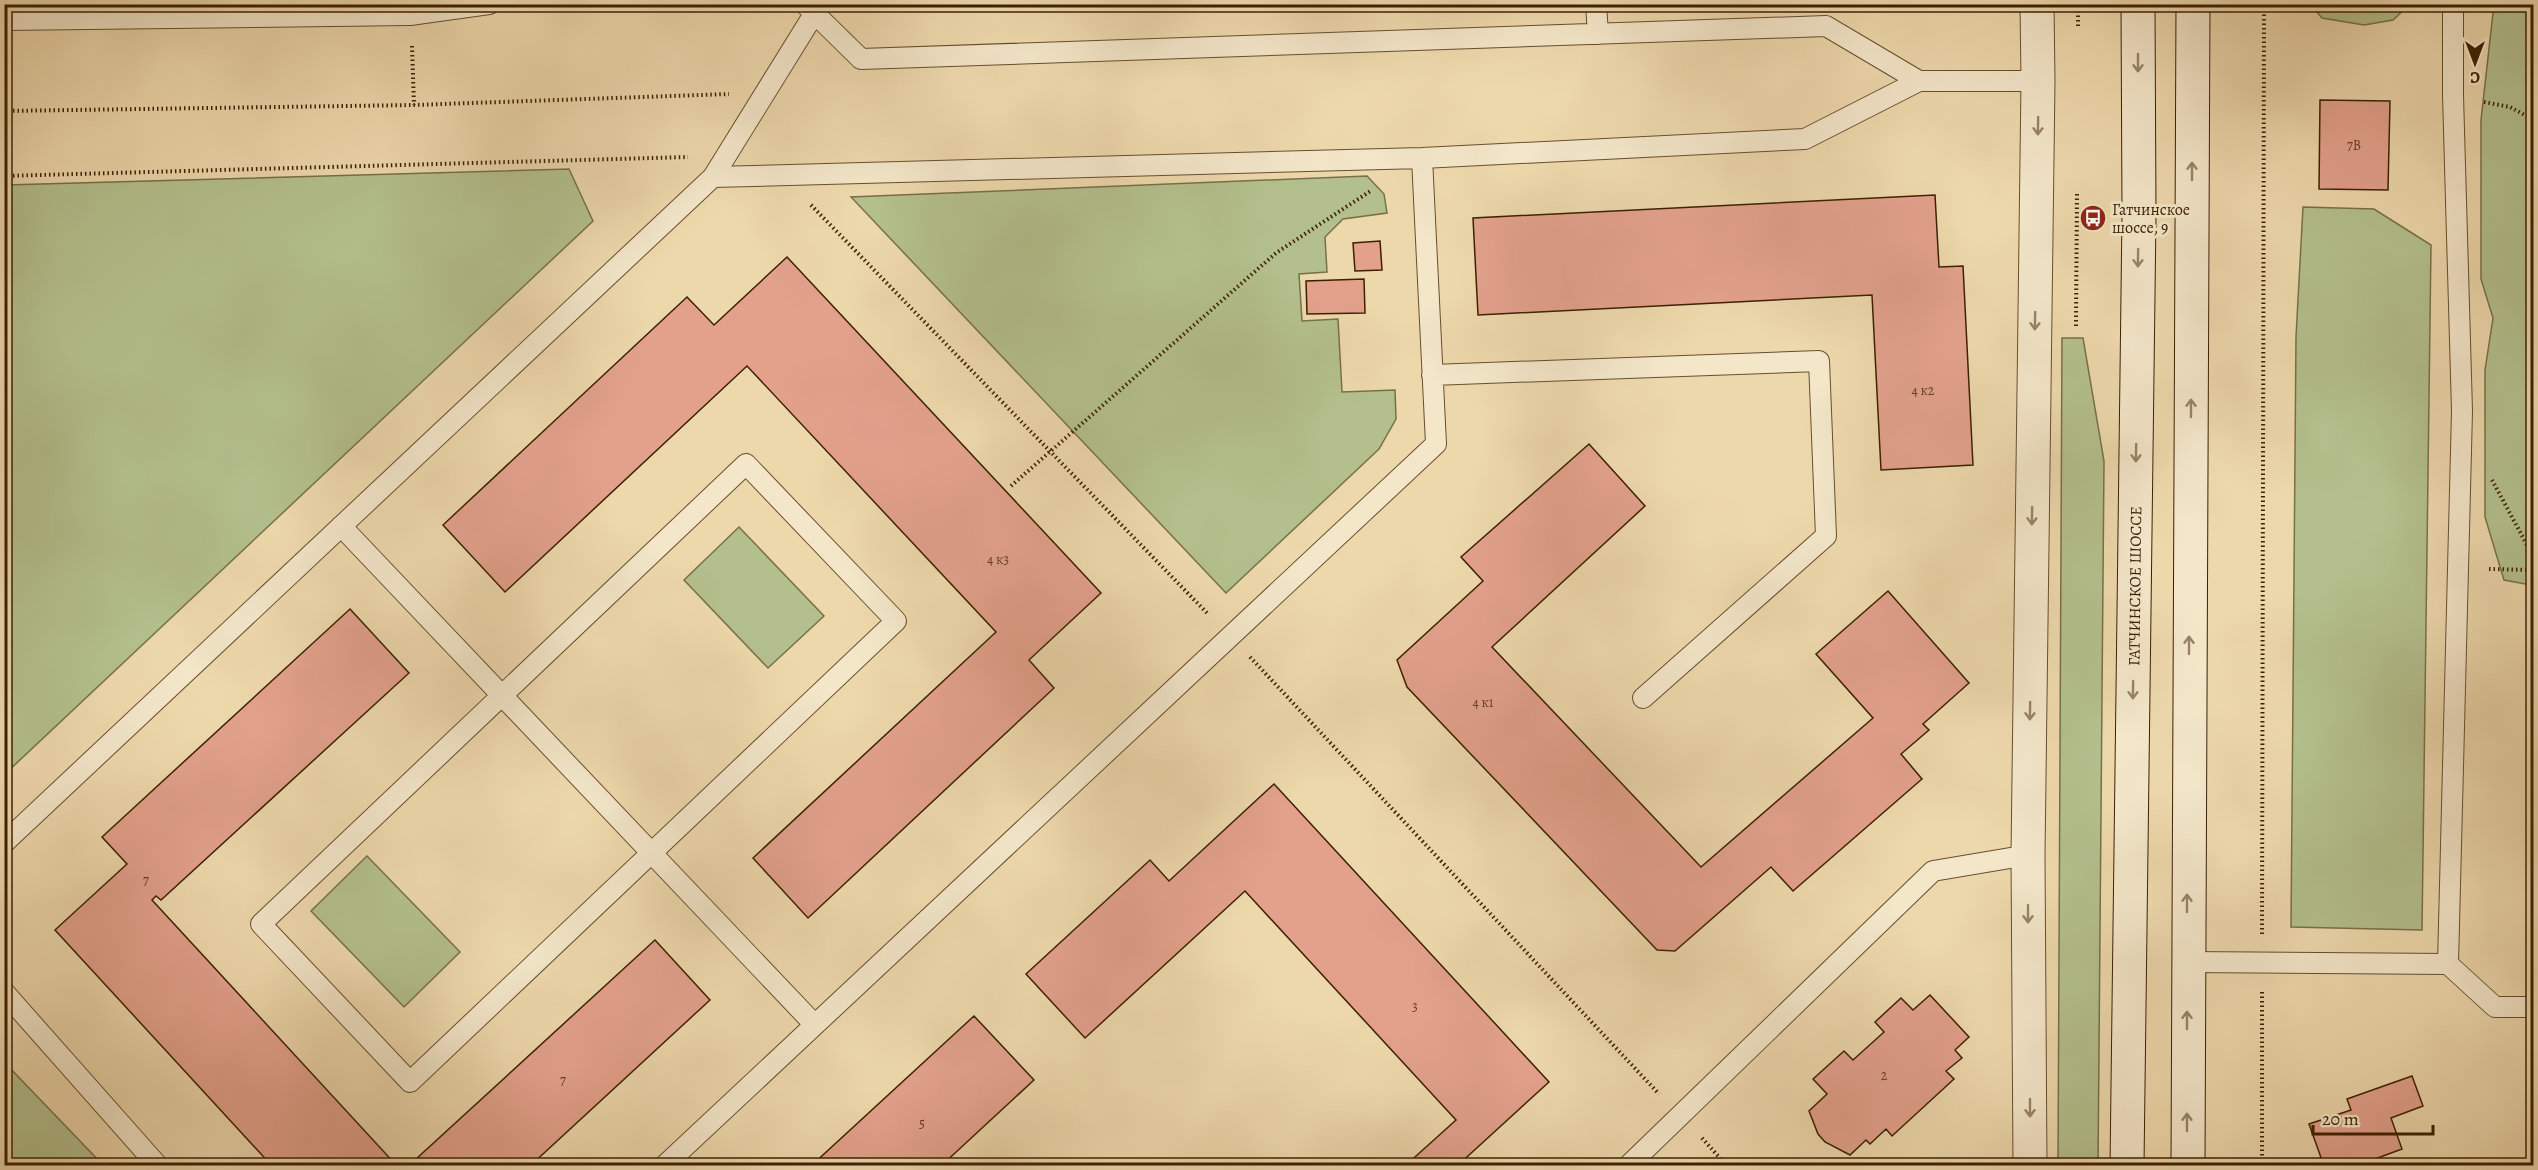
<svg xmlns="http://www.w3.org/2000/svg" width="2538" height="1170" viewBox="0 0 2538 1170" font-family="Alegreya,serif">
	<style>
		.green { fill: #b3c08d; stroke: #787048; stroke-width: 1.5 }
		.building { fill: #e3a18c; stroke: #3c2004; stroke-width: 1.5 }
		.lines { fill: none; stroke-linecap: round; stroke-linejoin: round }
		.service-casing { stroke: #684e2e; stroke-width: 22 }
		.minor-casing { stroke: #684e2e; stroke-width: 35 }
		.secondary-casing { stroke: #3c2004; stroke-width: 35 }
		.path { stroke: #3c2004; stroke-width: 4; stroke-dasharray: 1.5 3; stroke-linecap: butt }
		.service { stroke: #f3e6c9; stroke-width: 20 }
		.minor { stroke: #f3e6c9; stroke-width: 33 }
		.secondary { stroke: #f3e6c9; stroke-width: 33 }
		.oneway { stroke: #988366 }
		.labels { text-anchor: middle; stroke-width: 6; stroke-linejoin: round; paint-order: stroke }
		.number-label { font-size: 14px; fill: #664026 }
		.poi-label { font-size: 16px; fill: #3c2004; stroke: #f3e6c9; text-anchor: start }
		.street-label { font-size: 16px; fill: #3c2004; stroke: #f3e6c9 }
	</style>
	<rect width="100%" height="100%" fill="#edd8ac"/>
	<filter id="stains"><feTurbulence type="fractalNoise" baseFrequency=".00333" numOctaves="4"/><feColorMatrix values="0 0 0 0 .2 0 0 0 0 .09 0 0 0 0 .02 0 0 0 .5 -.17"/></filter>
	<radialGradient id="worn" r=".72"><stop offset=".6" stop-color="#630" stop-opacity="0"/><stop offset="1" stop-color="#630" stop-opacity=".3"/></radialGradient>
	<!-- green -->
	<path class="green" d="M2494,4l39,1 1,580h-3l-27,-5 -19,-63v-147l8,-52 -12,-39v-159z
		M2311,5h98l-16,15 -29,5 -42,-7z
		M569,169l24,52 -588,553v-589z
		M1367,176l17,18 3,19 -44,6 -18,18 2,35 -28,2 3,47 36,-2 4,73 53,-2 1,29 -17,30 -153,144 -375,-396z
		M2303,207l71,2 57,36 -9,685 -131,-3 5,-590z
		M2062,338h21l21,123 -6,705 -40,-1z
		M739,527l85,89 -56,52 -84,-88z
		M367,856l93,96 -56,55 -93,-96z
		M5,1063l98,102h-98z"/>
	<!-- building -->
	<path class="building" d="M2320,100l70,1 -2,89 -69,-1z
		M1935,195l4,72 24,-1 10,199 -92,5 -9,-175 -394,20 -5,-97z
		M1380,241l2,29 -27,1 -2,-28z
		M787,257l314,336 -72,67 25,28 -246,230 -55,-60 243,-226 -249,-266 -242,226 -62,-67 244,-228 27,28z
		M1364,279l1,34 -58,1 -1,-33z
		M1589,444l56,62 -153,141 209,220 172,-149 -57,-64 72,-63 81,92 -46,41 6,6 -28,24 21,25 -129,112 -22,-24 -96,84 -18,-1 -250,-263 -10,-27 86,-79 -22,-24z
		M350,609l59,64 -248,227 -5,-4 -4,4 245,266h-125l-217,-236 72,-66 -25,-27z
		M1274,784l275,298 -92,84h-52l51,-46 -211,-229 -160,147 -59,-64 124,-114 19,21z
		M655,940l55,60 -180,166h-112l-3,-6z
		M1930,995l39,42 -14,13 7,8 -16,13 8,8 -62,57 -6,-7 -16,15 -4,-4 -16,15 -25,-13 -7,-8 -9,-23 18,-17 -14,-15 31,-28 9,9 31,-28 -9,-10 26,-24 12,12z
		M974,1016l60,64 -93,86h-130z
		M2412,1076l11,30 -32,12 11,31 -46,17h-32l-15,-42 42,-14 -4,-11z"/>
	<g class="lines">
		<defs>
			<path id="service" d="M805,4l56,55 965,-33 93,55
				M1596,4l2,30
				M4,20l406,-5 79,-11
				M713,177l101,-163
				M1432,375l387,-14 7,175 -183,162
				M746,464l150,157 -486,461 -149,-158z
				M341,526l473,498
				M4,843l709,-666 709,-19 383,-19 114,-58h119
				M2187,962l261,2 47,43h39
				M2448,964l14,-553 -9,-316v-91
				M4,992l154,174
				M664,1166l772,-722 -14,-286
				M1628,1166l305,-295 95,-16"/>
			<path id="minor" d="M2030,1166l-2,-311 10,-774 -1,-77"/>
			<g id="secondary">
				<path id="s1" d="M2127,1166l12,-951 -1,-211"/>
				<path d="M2188,1166l5,-1162"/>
			</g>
		</defs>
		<!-- service casing -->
		<use href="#service" class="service-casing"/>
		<!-- minor casing -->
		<use href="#minor" class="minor-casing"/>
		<!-- secondary casing -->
		<use href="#secondary" class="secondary-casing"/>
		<!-- path -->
		<path class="path" d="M2078,26v-15
			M412,46l2,59
			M2484,102l26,5 24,13
			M4,111l410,-6 315,-11
			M4,176l684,-19
			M811,205l398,410
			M2076,326l1,-134
			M2492,480l42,78
			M1011,486l265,-233 96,-63
			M2489,569l45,1
			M1250,657l409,437
			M2262,934l2,-930
			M2262,992v174
			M1702,1138l25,28"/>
		<!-- service -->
		<use href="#service" class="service"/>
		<!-- minor -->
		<use href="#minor" class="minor"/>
		<!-- secondary -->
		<use href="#secondary" class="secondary"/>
	</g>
	<!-- one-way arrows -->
	<defs><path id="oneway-shaft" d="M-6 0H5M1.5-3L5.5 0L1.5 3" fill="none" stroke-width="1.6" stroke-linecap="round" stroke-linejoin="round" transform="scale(1.5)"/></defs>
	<g class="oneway">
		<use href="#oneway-shaft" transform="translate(2138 63) rotate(90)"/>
		<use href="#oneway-shaft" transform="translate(2038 126) rotate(91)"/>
		<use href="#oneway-shaft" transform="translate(2192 171) rotate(-90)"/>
		<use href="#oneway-shaft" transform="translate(2138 258) rotate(91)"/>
		<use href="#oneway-shaft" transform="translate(2035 321) rotate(91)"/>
		<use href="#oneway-shaft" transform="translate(2191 408) rotate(-90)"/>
		<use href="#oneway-shaft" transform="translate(2136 453) rotate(91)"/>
		<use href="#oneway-shaft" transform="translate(2032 516) rotate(91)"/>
		<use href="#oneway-shaft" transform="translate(2189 645) rotate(-90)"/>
		<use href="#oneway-shaft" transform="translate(2133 690) rotate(91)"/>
		<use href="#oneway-shaft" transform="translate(2030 711) rotate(91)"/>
		<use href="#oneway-shaft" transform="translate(2187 903) rotate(-90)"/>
		<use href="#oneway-shaft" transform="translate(2028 914) rotate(90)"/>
		<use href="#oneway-shaft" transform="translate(2187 1020) rotate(-90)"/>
		<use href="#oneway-shaft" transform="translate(2030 1108) rotate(90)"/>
		<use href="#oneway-shaft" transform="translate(2187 1122) rotate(-90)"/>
	</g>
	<!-- icons -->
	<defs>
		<symbol id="bus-disc" viewBox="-11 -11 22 22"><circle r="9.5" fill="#8f2418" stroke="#f3e6c9"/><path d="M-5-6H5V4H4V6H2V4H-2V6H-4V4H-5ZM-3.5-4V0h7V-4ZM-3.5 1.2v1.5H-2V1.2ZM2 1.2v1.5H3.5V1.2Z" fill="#fff"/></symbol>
	</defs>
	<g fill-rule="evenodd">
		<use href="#bus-disc" x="2078" y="203" width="30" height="30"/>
	</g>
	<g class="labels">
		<!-- number labels -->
		<g class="number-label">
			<text x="2354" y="150">7В</text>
			<text x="1923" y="395">4 к2</text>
			<text x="998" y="564">4 к3</text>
			<text x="1483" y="707">4 к1</text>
			<text x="146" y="885">7</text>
			<text x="1415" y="1011">3</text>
			<text x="1884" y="1080">2</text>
			<text x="563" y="1085">7</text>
			<text x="922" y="1128">5</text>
		</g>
		<!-- poi labels -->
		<g class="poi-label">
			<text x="2112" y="215">Гатчинское<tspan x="2112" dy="18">шоссе, 9</tspan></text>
		</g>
		<!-- street labels -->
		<g class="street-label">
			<text dy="6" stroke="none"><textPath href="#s1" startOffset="580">ГАТЧИНСКОЕ ШОССЕ</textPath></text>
		</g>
	</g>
	<!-- margin -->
	<rect width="2538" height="1170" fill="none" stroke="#edd8ac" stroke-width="24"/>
	<rect x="6" y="6" width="2526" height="1158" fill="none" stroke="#3c2004" stroke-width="3"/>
	<rect x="12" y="12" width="2514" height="1146" fill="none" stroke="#3c2004" stroke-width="1.5"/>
	<!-- north arrow -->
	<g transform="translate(2475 63) rotate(180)" stroke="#f3e6c9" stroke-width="4.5" paint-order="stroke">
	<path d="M0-4.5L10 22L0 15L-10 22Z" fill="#3c2004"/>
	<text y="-9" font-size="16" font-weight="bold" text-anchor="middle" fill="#3c2004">С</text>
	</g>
	<!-- scale -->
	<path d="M2313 1125v9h120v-9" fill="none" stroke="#3c2004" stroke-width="3"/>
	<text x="2322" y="1125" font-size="18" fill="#3c2004" stroke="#f3e6c9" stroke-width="4.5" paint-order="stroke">20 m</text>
	<rect width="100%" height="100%" filter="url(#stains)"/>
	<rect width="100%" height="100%" fill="url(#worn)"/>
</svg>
